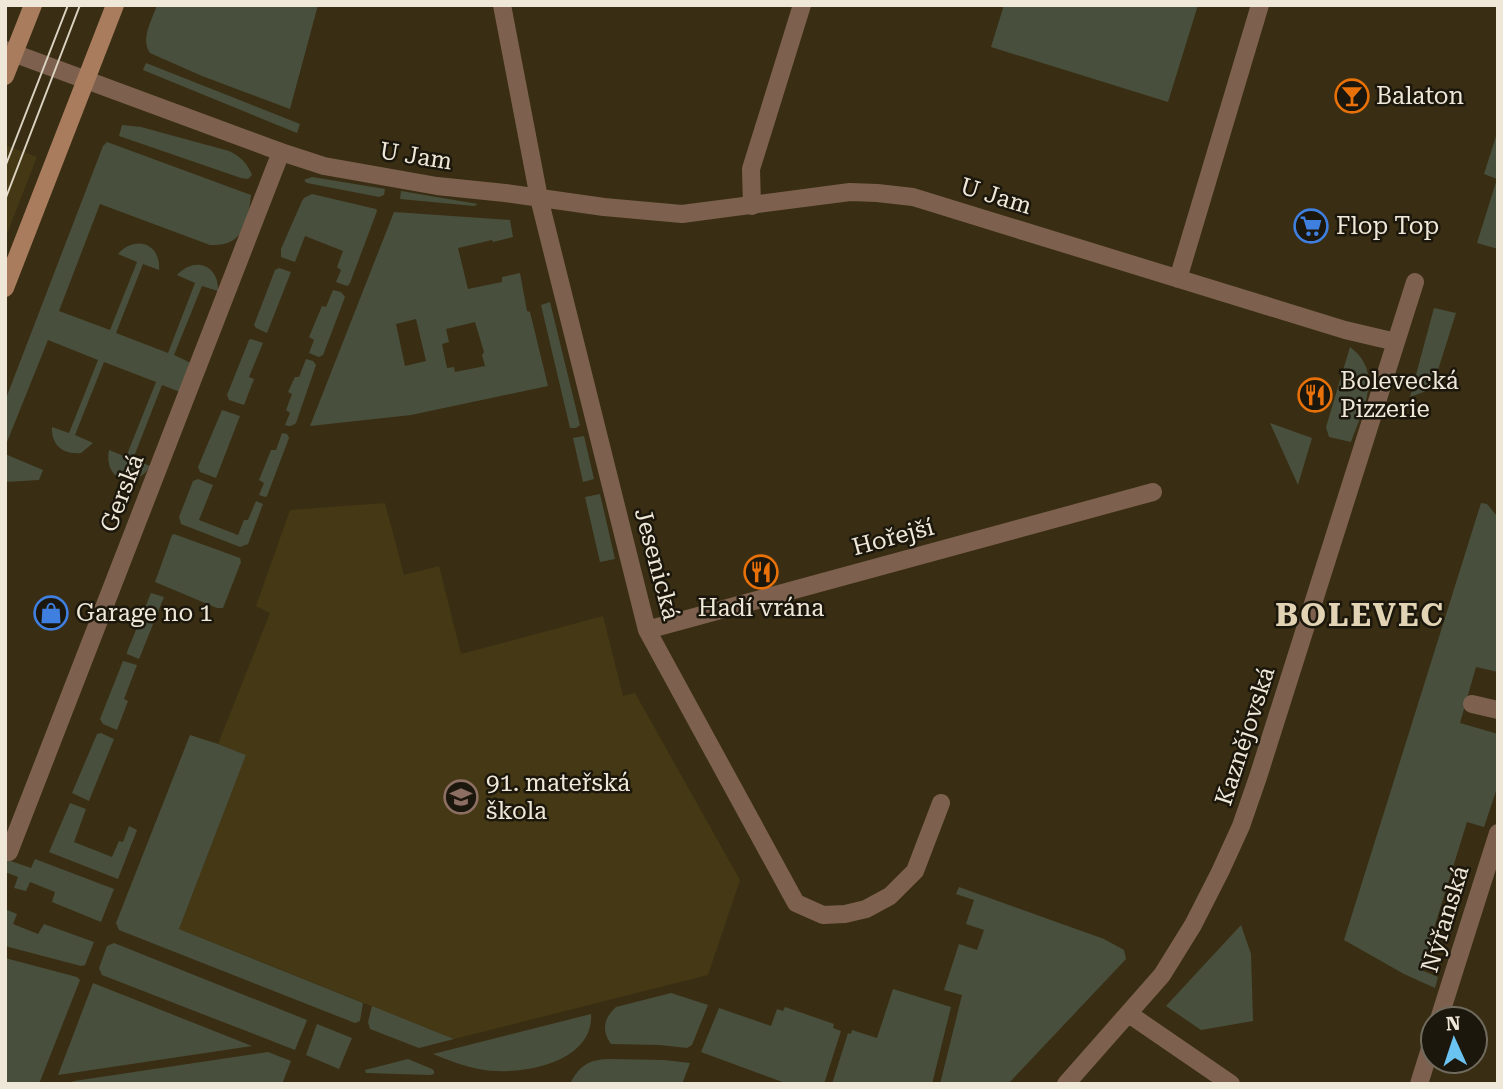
<svg xmlns="http://www.w3.org/2000/svg" width="1503" height="1089" viewBox="0 0 1503 1089" font-family="'Roboto Serif',serif">
	<style>
		.built { fill: #453814 }
		.green { fill: #494f3d; fill-rule: evenodd }
		.lines { fill: none; stroke-linecap: round; stroke-linejoin: round }
		.street { stroke: #7d614e; stroke-width: 18 }
		.secondary { stroke: #a87c5d; stroke-width: 18 }
		.tram { stroke: #dad3c1; stroke-width: 2 }
		.labels { text-anchor: middle; stroke-width: 5; stroke-linejoin: round; paint-order: stroke }
		.poi-label { font-size: 24px; fill: #efe8d8; stroke: #1c170c; text-anchor: start }
		.street-label { font-size: 24px; fill: #efe8d8; stroke: #1c170c }
		.district-label { font-size: 32px; font-weight: bold; letter-spacing: 2px; fill: #e1d3b3; stroke: #1c170c }
	</style>
	<rect width="100%" height="100%" fill="#392e13"/>
	<!-- built -->
	<path class="built" d="M5,145l32,12 -32,82z
		M385,503l19,72 35,-9 22,88 142,-38 20,80 12,-3 105,187 -32,95 -254,64 -275,-110 67,-174 -28,-11 52,-131 -14,-7 34,-96z"/>
	<!-- green -->
	<path class="green" d="M157,5h161l-28,104 -88,-33 -52,-23c-10,-14 2,-33 7,-48z
		M1004,5h194l-30,97 -177,-55z
		M146,63l154,61 -3,9 -154,-63z
		M122,125l19,2 88,24c12,6 18,12 23,24l-4,4 -7,-1 -122,-42z
		M1498,130v119l-21,-6 20,-64 -13,-5z
		M107,142l144,53c-3,28 -8,52 -41,50l-110,-41 -41,107 51,19 27,-68 -19,-8c17,-19 43,-11 41,16l-16,-6 -27,69 52,20 27,-70 -18,-8c18,-19 42,-10 41,16l-16,-5 -28,69 17,8 -11,29 -18,-7 -29,74 17,7c-15,26 -47,14 -41,-16l17,7 30,-75 -52,-20 -29,73 18,8 -12,10c-18,2 -30,-8 -29,-26l17,6 29,-73 -50,-20 -43,107v-46l98,-255z
		M312,177l73,12 -1,6 -5,2 -72,-14 -3,-3z
		M401,191l77,13 -4,2 -74,-7z
		M312,194l64,15 1,2 -27,72 -3,3 -11,-4 5,-12 -4,-3 6,-16 -38,-15 -10,26 -14,-5v-8l21,-48 2,-3z
		M394,212l116,8 3,17 -20,5 -1,-2 -34,8 10,41 34,-7v-5l18,-4 7,38 3,1 18,74 -137,29 -101,11zM416,319l10,42 -21,5 -9,-42zM475,322l9,30 -2,3 3,11 -30,6 -1,-5 -7,1 -5,-24 7,-2 -3,-13z
		M279,268l12,4 -24,61 -11,-5 -2,-3 21,-55z
		M333,290l8,2 4,5 -22,58 -4,2 -10,-4 5,-13 -5,-3 13,-31 4,1z
		M550,302l30,123 -4,3h-6l-29,-123z
		M1434,308l22,5 -24,76 -22,8z
		M251,339l12,4 -14,34 5,2 -10,26 -15,-5 -2,-5 22,-55z
		M1350,347c35,26 12,63 1,95l-22,-5 -3,-10z
		M306,359l7,2 3,4 -20,58c-4,3 -6,4 -11,2l5,-12 -4,-3 6,-16 -4,-2 7,-15h4z
		M222,410l18,6 -24,62 -16,-6 -2,-5z
		M1270,423l42,15 -14,47z
		M282,433l5,1 2,4 -22,58 -2,1 -6,-2 5,-12 -5,-3 12,-30h5z
		M584,436l10,43 -11,3 -10,-44z
		M5,454l38,16 -4,10 -34,2z
		M198,479l15,6 -14,35 39,15 6,-15h4l8,-19 7,3 -15,40 -8,3 -59,-23 -2,-7 14,-36z
		M600,494l15,65 -15,3 -15,-65z
		M1481,503l6,1 11,13v155l-22,-5 -16,56 38,11v51l-14,42 -17,-5 -46,148 17,7 -3,11 -31,-14 -60,-34z
		M174,534l66,24 1,4 -18,46h-6l-62,-26 17,-47z
		M151,593l13,4 -25,62 -12,-5v-2z
		M123,661l14,4 -13,34 4,2 -11,29 -14,-6 -3,-5z
		M101,733l13,6 -25,62 -17,-8 25,-59z
		M190,735l28,9 28,11 -67,174 184,74 -3,18 -5,2 -236,-93 -3,-7z
		M70,803l16,6 -12,33 38,15 7,-16 4,1 6,-16 8,4 -19,49 -69,-27z
		M5,859l26,9 4,-9 79,30 -13,33 -49,-20 3,-10 -25,-10 -4,9 -12,-3 4,-11 -13,-5z
		M959,887l145,52 20,11 2,9 -118,125h-68l22,-89 -18,-5 15,-46 18,6 7,-20 -18,-6 8,-24 -18,-6z
		M5,909l12,5 -4,10 25,10 6,-10 50,18 -9,23 -4,1 -76,-20z
		M1241,925l10,29 2,67 -52,9 -35,-24z
		M114,943l193,77 -12,30 -193,-75 -3,-7 8,-22z
		M5,958l72,19 3,3 -41,104h-34z
		M93,983l159,63 -194,29z
		M893,989l58,18 -19,77h-100l16,-51 3,1 1,-4 25,8z
		M671,993l37,12 -16,40 -5,3 -27,-3 -49,-1c-10,-14 -7,-26 5,-37z
		M372,1006l82,33 -35,9 -49,-19 -2,-7z
		M785,1007l49,17 -1,4 8,3 -17,53h-36l-87,-32 18,-44 52,18 6,-17 6,2z
		M591,1014c3,50 -73,63 -112,55 -16,-3 -31,-9 -46,-15z
		M317,1024l35,14 -13,31 -33,-14z
		M268,1052l23,9 -9,23h-215l7,-3z
		M408,1059l24,10 2,2v3l-4,1 -64,-2 -1,-3z
		M608,1059l56,1 26,3 -8,21h-112c9,-18 18,-24 38,-25z"/>
	<g class="lines">
		<!-- street -->
		<path class="street" d="M502,5l37,193 108,432 149,273 27,12 22,-1 21,-5 24,-13 25,-25 26,-68
			M5,50l276,102 43,14 113,20 68,7 99,14 78,7 168,-22 27,1 36,4 432,133 51,12
			M752,206l-1,-37 51,-164
			M1178,279l82,-274
			M647,630l506,-138
			M1472,704l26,6
			M9,852l272,-700
			M1129,1014l102,70
			M1439,1019l59,-186
			M1066,1084l96,-109 31,-50 27,-53 21,-46 17,-49 157,-495
			M1419,1084l14,-45"/>
		<!-- secondary -->
		<path class="secondary" d="M5,76l28,-71
			M5,288l110,-283"/>
		<!-- tram -->
		<path class="tram" d="M5,167l63,-162
			M5,200l75,-195"/>
	</g>
	<!-- icons -->
	<defs>
		<symbol id="bar-ring" viewBox="-11 -11 22 22"><circle r="9.5" fill="#1c170c" stroke="#e8710a" stroke-width="1.5"/><path d="M-6-5H6L.8 .8V4.5H3.5V6h-7V4.5H-.8V.8Z" fill="#e8710a"/></symbol>
		<symbol id="supermarket-ring" viewBox="-11 -11 22 22"><circle r="9.5" fill="#1c170c" stroke="#3f7fe0" stroke-width="1.5"/><path d="M-6-5.5h2.5l.6 2H6L4.5 2H-2.5L-4.4-4H-6ZM-1.5 3.2a1.3 1.3 0 1 0 .1 0ZM3 3.2a1.3 1.3 0 1 0 .1 0Z" fill="#3f7fe0"/></symbol>
		<symbol id="restaurant-ring" viewBox="-11 -11 22 22"><circle r="9.5" fill="#1c170c" stroke="#e8710a" stroke-width="1.5"/><path d="M-5-6h1v4h1v-4h1v4h1v-4h1v5L-1.5 .5V6h-2V.5L-5-1ZM5-6V6H3V1.5H1.5Q1.5-4 5-6Z" fill="#e8710a"/></symbol>
		<symbol id="shop-ring" viewBox="-11 -11 22 22"><circle r="9.5" fill="#1c170c" stroke="#3f7fe0" stroke-width="1.5"/><path d="M-5-2.5h2.3a2.7 3.5 0 0 1 5.4 0H5L5.5 6h-11ZM-1.5-2.5h3a1.5 2.3 0 0 0-3 0Z" fill="#3f7fe0"/></symbol>
		<symbol id="school-ring" viewBox="-11 -11 22 22"><circle r="9.5" fill="#1c170c" stroke="#8d6e63" stroke-width="1.5"/><path d="M0-5L7-2L0 1L-7-2ZM-4 1L0 2.5L4 1V4Q0 6-4 4Z" fill="#8d6e63"/></symbol>
	</defs>
	<g fill-rule="evenodd">
		<use href="#bar-ring" x="1333" y="77" width="38" height="38"/>
		<use href="#supermarket-ring" x="1292" y="207" width="38" height="38"/>
		<use href="#restaurant-ring" x="1296" y="376" width="38" height="38"/>
		<use href="#restaurant-ring" x="742" y="553" width="38" height="38"/>
		<use href="#shop-ring" x="32" y="594" width="38" height="38"/>
		<use href="#school-ring" x="442" y="778" width="38" height="38"/>
	</g>
	<g class="labels">
		<!-- poi labels -->
		<g class="poi-label">
			<text x="1376" y="104">Balaton</text>
			<text x="1336" y="234">Flop Top</text>
			<text x="1340" y="389">Bolevecká<tspan x="1340" dy="28">Pizzerie</tspan></text>
			<text x="761" y="616" text-anchor="middle">Hadí vrána</text>
			<text x="76" y="621">Garage no 1</text>
			<text x="486" y="791">91. mateřská<tspan x="486" dy="28">škola</tspan></text>
		</g>
		<!-- street labels -->
		<g class="street-label">
			<text transform="translate(416 156) rotate(9)" y="8">U Jam</text>
			<text transform="translate(996 196) rotate(17)" y="8">U Jam</text>
			<text transform="translate(122 493) rotate(-69)" y="8">Gerská</text>
			<text transform="translate(893 537) rotate(-15)" y="8">Hořejší</text>
			<text transform="translate(657 564) rotate(75)" y="8">Jesenická</text>
			<text transform="translate(1245 736) rotate(-72)" y="8">Kaznějovská</text>
			<text transform="translate(1445 919) rotate(-73)" y="8">Nýřanská</text>
		</g>
		<!-- district labels -->
		<g class="district-label">
			<text x="1360" y="626">BOLEVEC</text>
		</g>
	</g>
	<!-- border -->
	<rect width="1503" height="1089" fill="none" stroke="#efe8d8" stroke-width="14"/>
	<!-- north arrow -->
	<g transform="translate(1454 1040) rotate(357)"><circle r="33" fill="#1c170c" stroke="#706b5e" stroke-width="2"/>
	<path d="M0-5L12 26L0 18L-12 26Z" fill="#6ac3f1"/>
	<text y="-10" font-size="19" font-weight="bold" text-anchor="middle" fill="#efe8d8">N</text>
	</g>
</svg>
